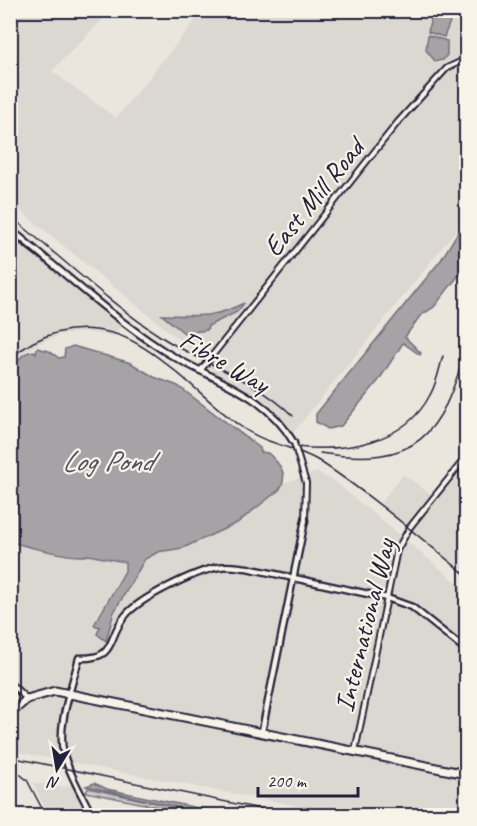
<svg xmlns="http://www.w3.org/2000/svg" width="477" height="826" viewBox="0 0 477 826" font-family="Caveat,sans-serif">
	<style>
		.built { fill: #dbd8d2 }
		.green { fill: #cdc9c6; stroke: #787680; stroke-width: 1.5 }
		.water { fill: #a6a3a6; stroke: #716f7b; stroke-width: 1.5 }
		.lines { fill: none; stroke-linecap: round; stroke-linejoin: round }
		.minor-casing { stroke: #22223b; stroke-width: 8 }
		.tertiary-casing { stroke: #22223b; stroke-width: 9 }
		.trunk-casing { stroke: #22223b; stroke-width: 11 }
		.minor { stroke: #f7f3e8; stroke-width: 4 }
		.tertiary { stroke: #f7f3e8; stroke-width: 4.5 }
		.trunk { stroke: #f7f3e8; stroke-width: 7 }
		.rail { stroke: #22223b; stroke-width: 1.5 }
		.minor-bridge-casing { stroke: #22223b; stroke-width: 8; stroke-linecap: butt }
		.minor-bridge { stroke: #f7f3e8; stroke-width: 4 }
		.labels { text-anchor: middle; stroke-width: 4.5; stroke-linejoin: round; paint-order: stroke }
		.street-label { font-size: 28px; fill: #22223b; stroke: #f7f3e8 }
		.water-label { font-size: 30px; font-style: italic; fill: #504f60; stroke: #f7f3e8 }
	</style>
	<rect width="100%" height="100%" fill="#eae6de"/>
	<filter id="ink" filterUnits="userSpaceOnUse"><feTurbulence type="fractalNoise" baseFrequency=".0167" numOctaves="2"/><feDisplacementMap in="SourceGraphic" scale="12" xChannelSelector="R" yChannelSelector="G"/><feConvolveMatrix kernelMatrix="1 2 1 2 8 2 1 2 1" color-interpolation-filters="sRGB"/></filter>
	<g filter="url(#ink)">
		<!-- built -->
		<path class="built" d="M10,11h101l-59,60 64,47 87,-107h263v207l-173,215 -14,-18 -20,-17 -45,-26 -20,-20 -183,-149z
			M11,232l112,92 -11,12 -28,-4 -24,3 -24,10 -25,17z
			M466,462v111l-86,-69 23,-30 34,25z
			M317,472l17,9 132,109v225h-122l-333,-64 -1,-209 115,20v9l-28,44 -3,10 15,5 12,-32 29,-43 33,-7 34,-15 20,-10 36,-28 11,-12z
			M33,783l33,4 7,-3 15,31h-40z"/>
		<!-- green -->
		<path class="green" d="M88,788l122,27h-24l-3,-3 -97,-20z"/>
		<!-- water -->
		<path class="water" d="M435,11h19l-10,26 -16,-5 3,-15z
			M428,35l19,6v14l-4,5 -8,1 -9,-11z
			M466,219v47l-32,41 -14,9 -15,21 16,16 -1,2 -17,-12 -24,37 -38,46 -13,3 -12,-7v-8l125,-154z
			M244,303l-7,9 -29,14 -1,4 -23,3 -22,-18c35,0 48,5 82,-12z
			M73,346l58,17 23,14 24,9 82,62 1,4 7,1c11,10 22,22 11,37l-42,33 -54,25 -25,4 -13,7 -31,53 -8,29 -9,-7 3,-7 -6,-2 31,-54v-9l-37,-7c-11,5 -63,-9 -77,-13l-1,-155c7,-15 3,-33 24,-36l2,2 1,-5 12,3 10,7 5,-1 1,-8z
			M94,783l13,6 124,26h-21l-124,-29z"/>
		<g class="lines">
			<defs>
				<path id="minor" d="M200,371l198,-249 49,-54 19,-9
					M10,683l17,16
					M355,751l42,-201 13,-23 56,-70"/>
				<path id="tertiary" d="M10,229c49,39 100,87 151,120 49,32 102,40 133,94
					M262,731l43,-211
					M92,816c-9,-20 -22,-40 -28,-61 -8,-29 8,-68 15,-97 39,1 27,-19 46,-42 14,-18 71,-45 94,-49 9,-2 18,0 28,1l140,30 25,9 54,43"/>
				<path id="trunk" d="M10,714l17,-15 28,-8 411,83"/>
			</defs>
			<!-- minor casing -->
			<use href="#minor" class="minor-casing"/>
			<!-- tertiary casing -->
			<use href="#tertiary" class="tertiary-casing"/>
			<!-- trunk casing -->
			<use href="#trunk" class="trunk-casing"/>
			<!-- minor -->
			<use href="#minor" class="minor"/>
			<!-- tertiary -->
			<use href="#tertiary" class="tertiary"/>
			<!-- trunk -->
			<use href="#trunk" class="trunk"/>
			<!-- rail -->
			<path class="rail" d="M15,220c48,39 95,84 148,118 44,28 91,40 130,78
				M10,236l35,27
				M10,359c28,-26 65,-36 102,-26 43,11 91,66 128,93 24,18 54,20 79,35 51,33 100,76 147,114
				M296,447c49,5 109,-3 134,-52 7,-12 9,-26 13,-39
				M320,453c98,15 121,-17 146,-105
				M10,757l284,59
				M10,766l17,14 19,36"/>
			<defs>
				<path id="minor-bridge" d="M294,443l12,40 -1,37"/>
			</defs>
			<!-- minor-bridge casing -->
			<use href="#minor-bridge" class="minor-bridge-casing"/>
			<!-- minor-bridge -->
			<use href="#minor-bridge" class="minor-bridge"/>
		</g>
	</g>
	<g class="labels">
		<!-- street labels -->
		<g class="street-label">
			<text transform="translate(313 197) rotate(-51)" y="10">East Mill Road</text>
			<text transform="translate(225 361) rotate(30)" y="10">Fibre Way</text>
			<text transform="translate(364 625) rotate(-76)" y="10">International Way</text>
		</g>
		<!-- water labels -->
		<g class="water-label">
			<text x="107" y="471">Log Pond</text>
		</g>
	</g>
	<!-- margin -->
	<rect width="477" height="826" fill="none" stroke="#f7f3e8" stroke-width="36"/>
	<rect x="18" y="18" width="441" height="790" fill="none" stroke="#22223b" stroke-width="2" filter="url(#ink)"/>
	<!-- north arrow -->
	<g transform="translate(57 769) rotate(191)" stroke="#f7f3e8" stroke-width="4.5" paint-order="stroke">
	<path d="M0-4.5L10 22L0 15L-10 22Z" fill="#22223b"/>
	<text y="-9" font-size="16" font-weight="bold" text-anchor="middle" fill="#22223b">N</text>
	</g>
	<!-- scale -->
	<path d="M258 787v9h100v-9" fill="none" stroke="#22223b" stroke-width="3"/>
	<text x="267" y="787" font-size="18" fill="#22223b" stroke="#f7f3e8" stroke-width="4.5" paint-order="stroke">200 m</text>
</svg>
